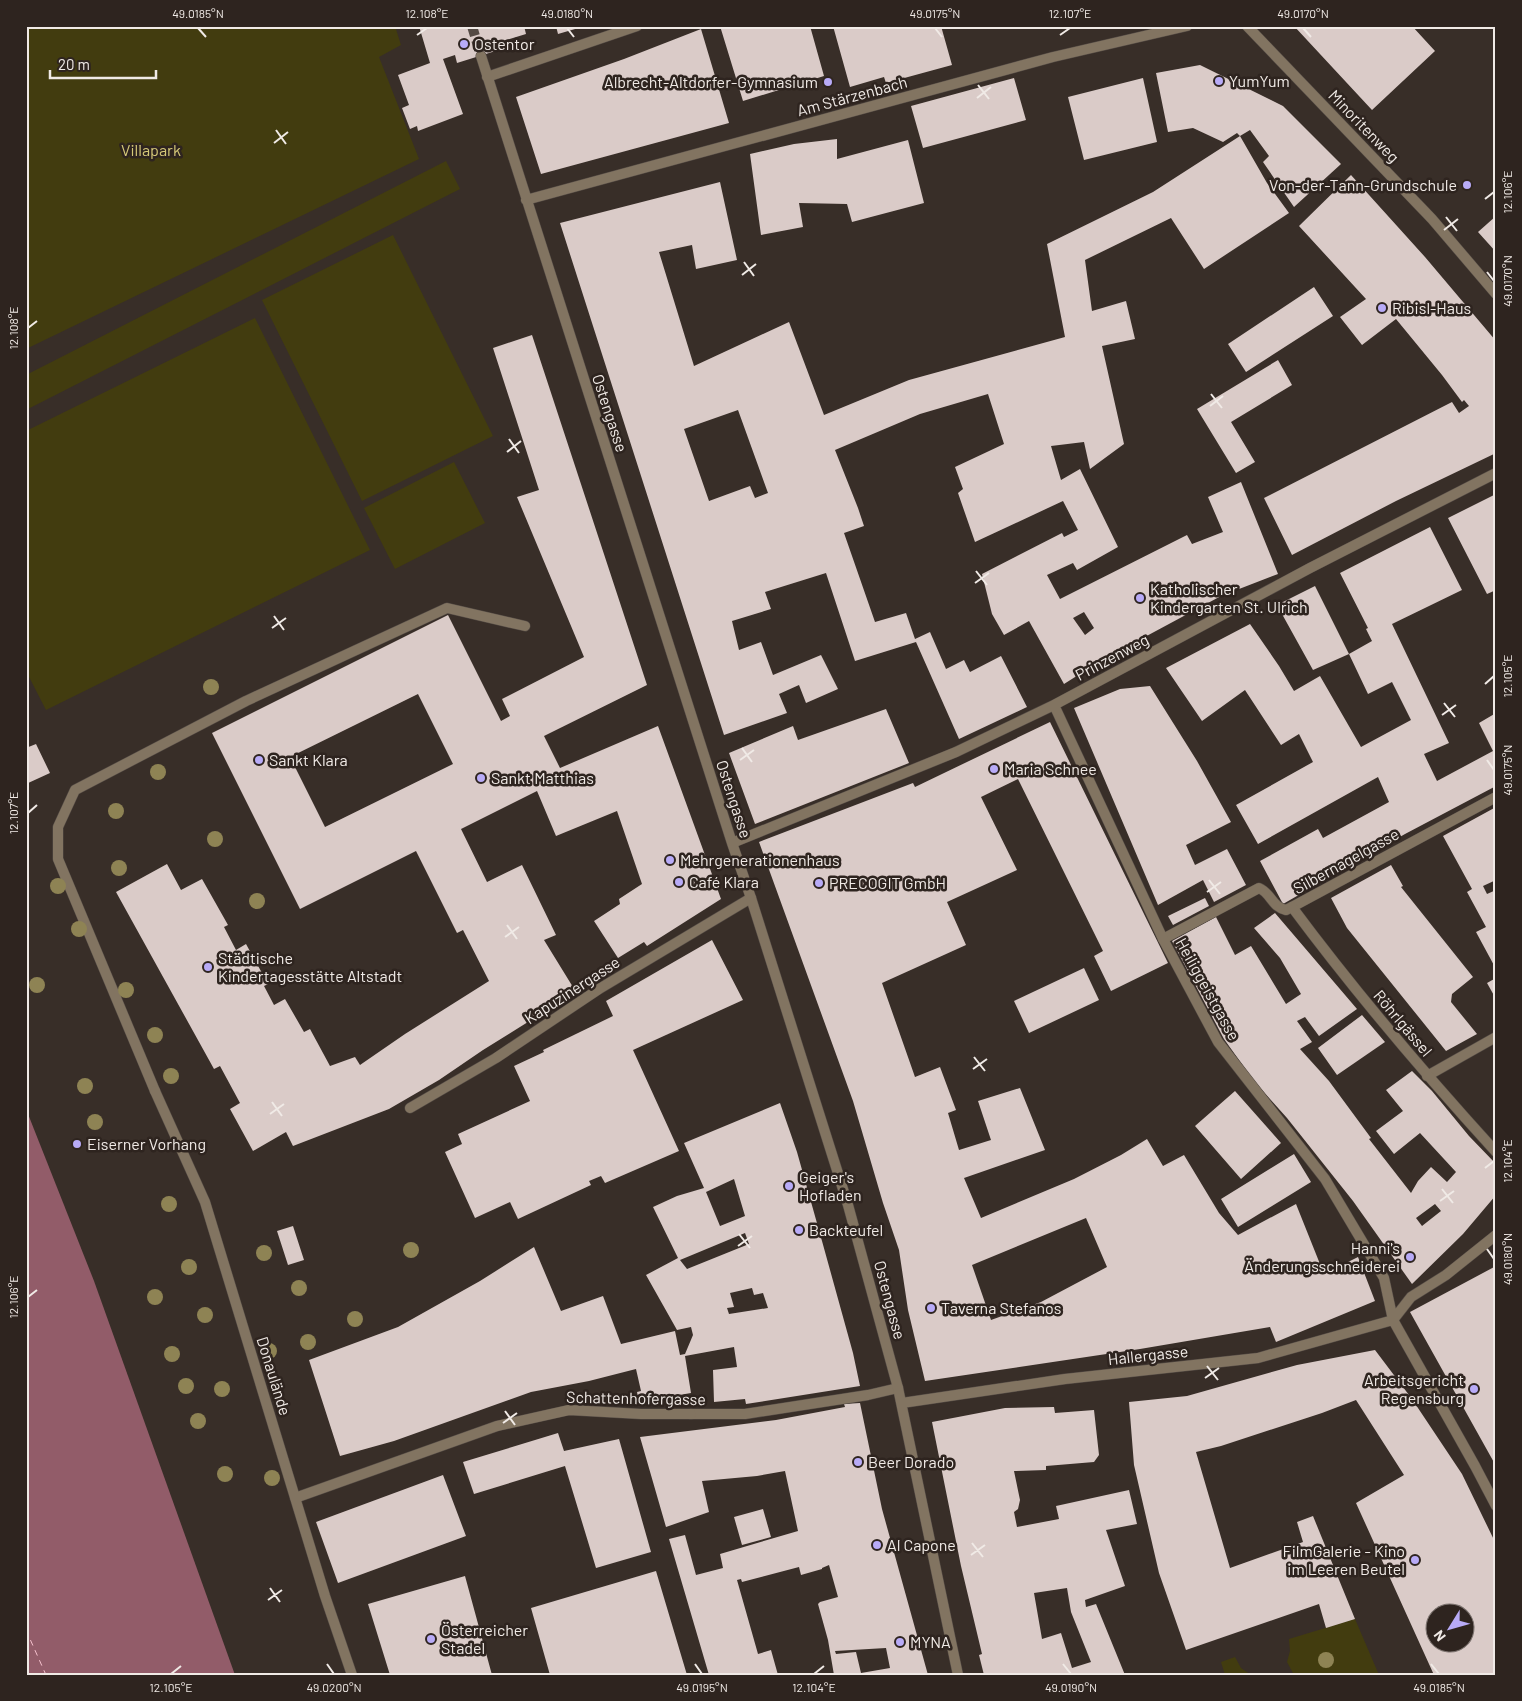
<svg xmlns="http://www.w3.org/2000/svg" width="1522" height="1701" viewBox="0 0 1522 1701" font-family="Barlow,sans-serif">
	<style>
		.green { fill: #423c0f }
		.water { fill: #925c69 }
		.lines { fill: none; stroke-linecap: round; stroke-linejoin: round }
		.ferry { stroke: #f5c1cd; stroke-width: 1; stroke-dasharray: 6 5; stroke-linecap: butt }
		.building { fill: #dacbc8; fill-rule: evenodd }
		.street-tunnel { stroke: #544a44; stroke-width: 10; stroke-dasharray: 10 5; stroke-linecap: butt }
		.lane-casing { stroke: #554c46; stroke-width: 11 }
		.street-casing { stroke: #554c46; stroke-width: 11 }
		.lane { stroke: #827461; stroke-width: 10 }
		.street { stroke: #827461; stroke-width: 10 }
		.tree { fill: #8e8354 }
		.ticks { fill: none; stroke: #f0eae6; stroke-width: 2 }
		.poi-dot { fill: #b8abf7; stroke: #2e241f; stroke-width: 2 }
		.labels { text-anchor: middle; stroke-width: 5; stroke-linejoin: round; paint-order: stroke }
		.poi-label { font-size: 16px; fill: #f0eae6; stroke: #2e241f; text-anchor: start }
		.street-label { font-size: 16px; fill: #f0eae6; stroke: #2e241f }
		.park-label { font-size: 16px; fill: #d5c878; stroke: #2e241f }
		.neatline { fill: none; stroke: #f0eae6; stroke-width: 2 }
		.ticks-label { font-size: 12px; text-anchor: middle; fill: #f0eae6 }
	</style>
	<rect width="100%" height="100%" fill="#382e28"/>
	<!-- green -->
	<path class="green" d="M26,26h369l6,19 -22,12 40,102 -393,190z
		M446,161l14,28 -434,221v-35z
		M393,235l100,201 -131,65 -100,-201z
		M255,318l115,232 -324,160 -20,-39v-240z
		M454,462l31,61 -90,46 -31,-61z
		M1355,1619l24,56h-85l-7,-13 3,-11 -1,-12z
		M1235,1657l6,11 10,7h-26l-4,-13z"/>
	<!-- water -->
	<path class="water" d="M26,1109l68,172 141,394h-209z"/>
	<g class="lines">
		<!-- ferry -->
		<path class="ferry" d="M26,1630l20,45"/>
	</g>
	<!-- building -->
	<path class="building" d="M419,26h105l2,8 -23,7 2,7 -48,15 -2,-8 -12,4 20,55 -45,17 -1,-5 -7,3 -8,-21 7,-3 -11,-30 32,-12z
		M556,26h26v1l-24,7z
		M720,26h90l14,50 -81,25z
		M833,26h108l11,39 -66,18 -2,-6 -34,10z
		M1294,26h118l23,25 -63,59z
		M701,29l28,94 -188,51 -25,-77 108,-38z
		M1200,65l83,41 58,58 -47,43 -31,-45 6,-6 -19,-26 -10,6 27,47 22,30 -85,56 -33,-51 -86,42 7,51 34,-10 9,38 -33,7 22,98 -34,25 -6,-27 -33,4 10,34 19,-11 38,78 -41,23 -4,-7 -26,12 13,24 127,-64 5,9 31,-12 -15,-35 33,-15 37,92 -57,22 -119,64 -38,24 -35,-63 -25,14 -12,-21 -10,-40 80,-41 2,4 14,-7 -15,-29 -88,41 -17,-49 5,-4 -8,-22 49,-23 -16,-50 -68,20 -85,36 23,58 6,18 -20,7 31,89 31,-9 9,26 15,-7 16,37 18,-9 6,12 31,-16 26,51 -68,32 -43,-97 -61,19 -29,-88 -61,19 6,17 -39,12 7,29 22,-8 12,33 48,-20 17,34 -32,14 -7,-18 -20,9 8,19 -63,22 -164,-512 160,-41 17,78 -41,9 -4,-24 -33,7 35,114 95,-44 35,93 85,-35 156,-43 -18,-93 106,-52 87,-56 -3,-3 -14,9 -30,-14 -25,4 -12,-59zM738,410l30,83 -13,5 -5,-12 -41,15 -25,-72zM1084,612l10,16 -9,7 -12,-17z
		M1014,78l12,42 -103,28 -12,-42z
		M1143,78l14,64 -73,18 -16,-63z
		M837,139v20l71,-19 16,63 -72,19 -5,-18 -48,-1 4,24 -42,8 -11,-81 44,-10z
		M1351,175l74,82 71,84v112l-100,48 -104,54 -28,-57 188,-96 7,11 10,-7 -5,-6 -2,2 -20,-27 -46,-56 -34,26 -22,-28 26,-18 -67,-73z
		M1496,216v36l-18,-20z
		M1314,287l19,29 -87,56 -18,-28z
		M532,335l115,350 -103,51 16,32 98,-42 63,173 -74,47 -3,-4 -26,16 -24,-37 26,-17 -1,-5 23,-15 -25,-73 -61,25 -19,-45 -76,38 26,53 35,-17 34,70 -12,5 32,52 -93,58 -44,30 -50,29 -96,37 -7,-14 -33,19 -23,-42 10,-6 -20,-37 -6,3 -98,-177 51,-28 14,26 21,-11 26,46 -4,2 12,23 10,-6 22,40 -4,2 10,19 11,-6 19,33 6,-3 20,37 25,-9 5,8 45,-31 84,-53 -26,-51 -6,3 -41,-82 -116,58 -88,-176 236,-118 53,106 9,-5 -8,-17 82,-42 -67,-160 22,-7 -46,-142zM418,694l35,70 -128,63 -35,-70z
		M1278,360l14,25 -61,37 24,40 -19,11 -39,-64z
		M1496,494v96l-9,4 -39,-76z
		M1430,527l32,63 -70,34 57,119 -25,11 13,27 56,-30 -14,-28 17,-10v73l-91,48 -122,70 -23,-43 58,-32 5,9 66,-36 -11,-25 -120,67 -22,-39 77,-43 -14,-28 -18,11 -36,-55 -43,31 -36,-53 84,-44 29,42 15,25 26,-15 41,71 50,-27 -19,-38 -24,12 -19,-40 23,-13 -6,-12 2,-1 -28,-55z
		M1315,586l34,68 -36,16 -36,-65z
		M1150,686l47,75 34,61 -45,23 9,20 32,-16 19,36 -32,17 -11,-22 -45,25 -84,-197 46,-19z
		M886,709l23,54 -154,61 -26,-71 64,-27 5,14z
		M1050,722l118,241 -57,28 -17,-35 9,-5 -85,-172 -37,18 36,73 -70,32 19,43 -84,38 33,94 25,-10 16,43 -8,3 11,37 32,-10 -13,-39 42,-13 25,62 -81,28 17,40 93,-39 47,-24 26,-16 16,27 21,-11 35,58 19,22 58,-31 28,70 34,-17 17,44 -99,41 -6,-15 -130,22 -215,32 -17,-71 -9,-60 -16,-47 -30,-102 -94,-259 154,-59 2,4zM1086,1218l21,49 -66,35 -50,18 -19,-55z
		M36,744l14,29 -24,11v-36z
		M1496,807v73l-13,6 4,8 9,-4v79l-20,-37 10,-5 -19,-35 5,-3 -29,-53z
		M1391,865l12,21 -2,1 72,90 -21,17 -1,8 26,32 -31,17 -99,-123 -16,-30z
		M1205,898l4,8 -36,19 -5,-9z
		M1275,913l82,96 -38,27 -14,-19 -8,4 15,21 -12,7 29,32 42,57 -2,1 42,54 7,-12 13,-14 16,15 9,-10 -36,-39 -26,21 -18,-23 27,-20 -17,-21 26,-19 20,20 37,45 27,28v31l-33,39 -51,50 -59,-83 -66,-83 -33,-37 -30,-42 -52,-98 44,-24 19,38 16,-9 35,58 15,-10 -21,-36 -26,-30zM1435,1204l6,7 -19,15 -6,-8z
		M712,940l31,60 -110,50 46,101 -74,32 -4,-7 -12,5 2,4 -73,34 -8,-17 -35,16 -30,-66 17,-8 -4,-10 72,-33 -16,-35 30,-14 -1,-2 70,-34 -7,-15z
		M1084,968l15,32 -70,33 -15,-32z
		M1496,978v21l-9,-16z
		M1362,1015l23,27 -48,33 -19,-27z
		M1235,1091l46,52 -40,36 -46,-53z
		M780,1103l17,49 25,89 31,112 7,33 -114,18 -1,-5 -31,3 -1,-32 24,-3 -3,-20 -49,9 6,37 -52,9 -2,-10 4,-1 -5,-22 -47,12 -58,11 -137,49 -54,15 -31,-96 89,-33 82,-46 54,-34 27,64 42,-15 18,48 54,-13 5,24 5,-1 8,-19 -2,-8 -14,3 -31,-55 32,-17 -25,-51 24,-11 27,-8 -20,-45zM734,1179l11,37 -25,10 -14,-34zM745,1233l4,11 -62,25 -7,-9zM752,1288l2,7 9,-2 5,15 -39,6 -2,-6 7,-1 -4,-14z
		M1294,1154l17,28 -73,45 -17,-28z
		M293,1226l11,34 -16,5 -11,-34z
		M1496,1266v200l-86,-154z
		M1375,1350l37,49 50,75 34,70v131h-62l-78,-172 48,-28 -48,-75 -34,13 -101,33 -25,6 34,116 73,-26 -6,-20 16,-6 42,103 -29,9 -7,-24 -133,46 -27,-77 -25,-108 -5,-63 58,-6 110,-31zM1434,1614h30v30h-30z
		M860,1403l22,106 46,166h-94l-6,-35 -10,-36 2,-2 18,-5 -9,-32 -7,3v1l-21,6 -2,-8 -57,15 -1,-3 -4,1 21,74 13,-4 7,25h-69l-40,-136 16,-4 11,40 27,-7 -3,-14 78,-23 -13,-60 -28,5 -55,5 7,31 -43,15 -26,-90 136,-17 69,-13 -1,-3zM886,1648l4,20 -29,5 -5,-21 -20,2 -1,-3z
		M1054,1407l1,6 39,-3 5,45 -5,7 -48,4v4l-32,1 6,29 -2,9 -4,3 3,15 42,-8 -3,-13 73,-16 8,34 -31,6 19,56 -40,14 1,7 10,-3 29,71h-141l-5,-20 3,-1 -21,-88 -29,-144 73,-14zM1067,1588l4,24 20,50 -19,6 -11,-35 -19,6 -8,-46z
		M558,1433l6,18 55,-12 32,113 -55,16 -31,-102 -91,28 -11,-32z
		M443,1475l23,61 -128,47 -22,-61z
		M763,1509l8,28 -29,8 -8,-28z
		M656,1571l31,104h-137l-19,-67z
		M465,1576l27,99h-102l-22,-71z"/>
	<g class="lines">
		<!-- street-tunnel -->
		<path class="street-tunnel" d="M472,26l9,30"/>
		<defs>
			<path id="lane" d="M1163,939l96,-51c12,5 13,19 27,22l6,-3 204,-110
				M1427,1076l69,-39
				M155,1091l-97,-232v-32l17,-37 171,-89 201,-93 78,18
				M410,1108l86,-50 103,-69 152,-91
				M691,1414h54l123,-19 30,-7"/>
			<path id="street" d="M1247,26l185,193 64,75
				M481,56l251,787 19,55 97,307 50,183 60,287
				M487,77l150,-51
				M526,200l527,-143 134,-31
				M1054,705l109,234 55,103 107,137 59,99 9,42 82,146 21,40
				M732,843l224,-91 98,-47 256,-137 186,-95
				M1292,907c64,86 132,166 204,245
				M155,1091l50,111 120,394 27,79
				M1393,1320l18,-23 35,-22 50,-40
				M902,1403l163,-24 193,-21 135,-38
				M295,1498l202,-72 72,-16 72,4h50"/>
		</defs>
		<!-- lane casing -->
		<use href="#lane" class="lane-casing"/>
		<!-- street casing -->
		<use href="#street" class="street-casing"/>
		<!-- lane -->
		<use href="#lane" class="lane"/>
		<!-- street -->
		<use href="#street" class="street"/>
	</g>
	<!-- trees -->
	<g class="tree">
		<circle cx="211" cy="687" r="8"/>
		<circle cx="158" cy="772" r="8"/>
		<circle cx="116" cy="811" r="8"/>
		<circle cx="215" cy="839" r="8"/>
		<circle cx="119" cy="868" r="8"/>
		<circle cx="58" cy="886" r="8"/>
		<circle cx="257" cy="901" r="8"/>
		<circle cx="79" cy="929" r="8"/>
		<circle cx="37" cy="985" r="8"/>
		<circle cx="126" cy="990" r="8"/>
		<circle cx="155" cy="1035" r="8"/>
		<circle cx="171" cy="1076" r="8"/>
		<circle cx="85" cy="1086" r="8"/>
		<circle cx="95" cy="1122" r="8"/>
		<circle cx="169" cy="1204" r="8"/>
		<circle cx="411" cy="1250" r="8"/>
		<circle cx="264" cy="1253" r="8"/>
		<circle cx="189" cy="1267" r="8"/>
		<circle cx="299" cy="1288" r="8"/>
		<circle cx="155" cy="1297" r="8"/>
		<circle cx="205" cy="1315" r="8"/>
		<circle cx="355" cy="1319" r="8"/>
		<circle cx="308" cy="1342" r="8"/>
		<circle cx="269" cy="1351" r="8"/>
		<circle cx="172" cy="1354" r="8"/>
		<circle cx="186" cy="1386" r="8"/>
		<circle cx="222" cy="1389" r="8"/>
		<circle cx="198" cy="1421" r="8"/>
		<circle cx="225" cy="1474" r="8"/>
		<circle cx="272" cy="1478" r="8"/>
		<circle cx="1326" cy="1660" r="8"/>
	</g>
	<!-- ticks -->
	<path class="ticks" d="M198,28l8,9M567,28l7,9M935,28l7,9M1303,28l8,9M417,35l10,-7M1060,35l10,-7M978,85l11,14M977,98l14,-11M276,130l10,14M274,143l14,-11M1485,199l9,-7M1446,217l11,14M1444,230l14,-11M744,262l10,14M1487,272l7,9M742,275l14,-11M28,328l9,-7M1211,394l11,14M1210,406l13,-10M509,439l10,14M507,452l14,-11M976,571l11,14M975,583l14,-10M274,616l10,14M272,628l14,-10M1485,684l9,-8M1444,703l11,14M1442,715l14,-10M742,748l10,14M740,760l14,-10M1487,760l7,10M28,813l9,-8M1209,880l11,14M1207,892l14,-10M507,925l10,14M505,937l14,-10M974,1057l11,14M973,1069l14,-10M272,1102l10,14M270,1114l14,-10M1485,1168l9,-7M1442,1189l11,14M1440,1201l14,-10M739,1234l11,14M738,1246l14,-10M1487,1249l7,10M28,1297l9,-7M1207,1366l11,14M1205,1378l14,-10M505,1411l10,14M503,1423l14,-10M972,1543l11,14M971,1555l14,-10M270,1588l10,14M268,1600l14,-10M327,1664l7,10M695,1664l7,10M1063,1664l8,10M1431,1664l8,10M171,1674l10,-8M814,1674l10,-8"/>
	<!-- markers -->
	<g class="poi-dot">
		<circle cx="464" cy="44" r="5"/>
		<circle cx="1219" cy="81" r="5"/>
		<circle cx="828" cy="82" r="5"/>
		<circle cx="1467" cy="185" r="5"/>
		<circle cx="1382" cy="308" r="5"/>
		<circle cx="1140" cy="598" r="5"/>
		<circle cx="259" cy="760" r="5"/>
		<circle cx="994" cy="769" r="5"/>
		<circle cx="481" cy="778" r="5"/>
		<circle cx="670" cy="860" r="5"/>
		<circle cx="679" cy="882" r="5"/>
		<circle cx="819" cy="883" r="5"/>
		<circle cx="208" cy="967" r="5"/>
		<circle cx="77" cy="1144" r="5"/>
		<circle cx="789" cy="1186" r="5"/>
		<circle cx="799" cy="1230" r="5"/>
		<circle cx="1410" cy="1257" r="5"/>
		<circle cx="931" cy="1308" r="5"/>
		<circle cx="1474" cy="1389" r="5"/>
		<circle cx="858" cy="1462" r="5"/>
		<circle cx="877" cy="1545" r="5"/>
		<circle cx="1415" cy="1560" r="5"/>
		<circle cx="431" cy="1639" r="5"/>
		<circle cx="900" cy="1642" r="5"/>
	</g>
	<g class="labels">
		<!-- poi labels -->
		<g class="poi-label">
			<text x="474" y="50">Ostentor</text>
			<text x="1229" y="87">YumYum</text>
			<text x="818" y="88" text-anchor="end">Albrecht-Altdorfer-Gymnasium</text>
			<text x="1457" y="191" text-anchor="end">Von-der-Tann-Grundschule</text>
			<text x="1392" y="314">Ribisl-Haus</text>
			<text x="1150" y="595">Katholischer<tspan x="1150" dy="18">Kindergarten St. Ulrich</tspan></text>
			<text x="269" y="766">Sankt Klara</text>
			<text x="1004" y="775">Maria Schnee</text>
			<text x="491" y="784">Sankt Matthias</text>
			<text x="680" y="866">Mehrgenerationenhaus</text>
			<text x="689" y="888">Café Klara</text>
			<text x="829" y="889">PRECOGIT GmbH</text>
			<text x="218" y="964">Städtische<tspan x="218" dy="18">Kindertagesstätte Altstadt</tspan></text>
			<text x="87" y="1150">Eiserner Vorhang</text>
			<text x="799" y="1183">Geiger's<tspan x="799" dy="18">Hofladen</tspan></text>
			<text x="809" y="1236">Backteufel</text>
			<text x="1400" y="1254" text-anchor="end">Hanni's<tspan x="1400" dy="18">Änderungsschneiderei</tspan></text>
			<text x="941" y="1314">Taverna Stefanos</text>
			<text x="1464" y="1386" text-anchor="end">Arbeitsgericht<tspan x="1464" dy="18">Regensburg</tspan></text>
			<text x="868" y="1468">Beer Dorado</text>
			<text x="887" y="1551">Al Capone</text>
			<text x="1405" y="1557" text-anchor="end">FilmGalerie - Kino<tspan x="1405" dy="18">im Leeren Beutel</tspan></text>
			<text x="441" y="1636">Österreicher<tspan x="441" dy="18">Stadel</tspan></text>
			<text x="910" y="1648">MYNA</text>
		</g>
		<!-- street labels -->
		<g class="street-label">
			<text transform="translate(852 96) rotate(-15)" y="6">Am Stärzenbach</text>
			<text transform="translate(1364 126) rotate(46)" y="6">Minoritenweg</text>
			<text transform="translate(610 413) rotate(72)" y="6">Ostengasse</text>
			<text transform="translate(1112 657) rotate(-28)" y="6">Prinzenweg</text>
			<text transform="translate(734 799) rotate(72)" y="6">Ostengasse</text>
			<text transform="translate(1346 861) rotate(-29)" y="6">Silbernagelgasse</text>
			<text transform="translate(1208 989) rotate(61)" y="6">Heiliggeistgasse</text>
			<text transform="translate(572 990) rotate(-33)" y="6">Kapuzinergasse</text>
			<text transform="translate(1403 1023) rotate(50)" y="6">Röhrlgässel</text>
			<text transform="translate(890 1300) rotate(75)" y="6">Ostengasse</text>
			<text transform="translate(1148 1355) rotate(-6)" y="6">Hallergasse</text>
			<text transform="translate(274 1376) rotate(73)" y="6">Donaulände</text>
			<text transform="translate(636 1398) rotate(1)" y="6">Schattenhofergasse</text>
		</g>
		<!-- park labels -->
		<g class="park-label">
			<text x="151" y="156">Villapark</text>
		</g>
	</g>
	<!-- border -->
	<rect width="1522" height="1701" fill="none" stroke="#2e241f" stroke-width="55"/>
	<!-- north arrow -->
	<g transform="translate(1450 1628) rotate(233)"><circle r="24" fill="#2e241f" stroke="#7c736f"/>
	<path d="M0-4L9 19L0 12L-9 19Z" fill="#b8abf7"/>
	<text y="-8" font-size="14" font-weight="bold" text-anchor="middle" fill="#f0eae6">N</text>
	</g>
	<!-- scale -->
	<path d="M50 70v8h106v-8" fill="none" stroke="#f0eae6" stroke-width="2.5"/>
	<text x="58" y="70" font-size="15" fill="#f0eae6" stroke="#2e241f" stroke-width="4" paint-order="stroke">20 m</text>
	<rect x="28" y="28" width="1466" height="1646" class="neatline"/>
	<g class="ticks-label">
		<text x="198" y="18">49.0185°N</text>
		<text x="427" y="18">12.108°E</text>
		<text x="567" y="18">49.0180°N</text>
		<text x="935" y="18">49.0175°N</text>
		<text x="1070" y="18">12.107°E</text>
		<text x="1303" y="18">49.0170°N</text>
		<text transform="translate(1508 192) rotate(-90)" y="4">12.106°E</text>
		<text transform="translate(1508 281) rotate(-90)" y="4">49.0170°N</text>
		<text transform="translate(14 328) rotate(-90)" y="4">12.108°E</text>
		<text transform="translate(1508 676) rotate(-90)" y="4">12.105°E</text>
		<text transform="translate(1508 770) rotate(-90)" y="4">49.0175°N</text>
		<text transform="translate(14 813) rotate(-90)" y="4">12.107°E</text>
		<text transform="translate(1508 1161) rotate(-90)" y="4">12.104°E</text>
		<text transform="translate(1508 1259) rotate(-90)" y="4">49.0180°N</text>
		<text transform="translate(14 1297) rotate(-90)" y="4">12.106°E</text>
		<text x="171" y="1692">12.105°E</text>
		<text x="334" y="1692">49.0200°N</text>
		<text x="702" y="1692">49.0195°N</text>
		<text x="814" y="1692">12.104°E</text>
		<text x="1071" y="1692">49.0190°N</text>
		<text x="1439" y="1692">49.0185°N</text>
	</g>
</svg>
